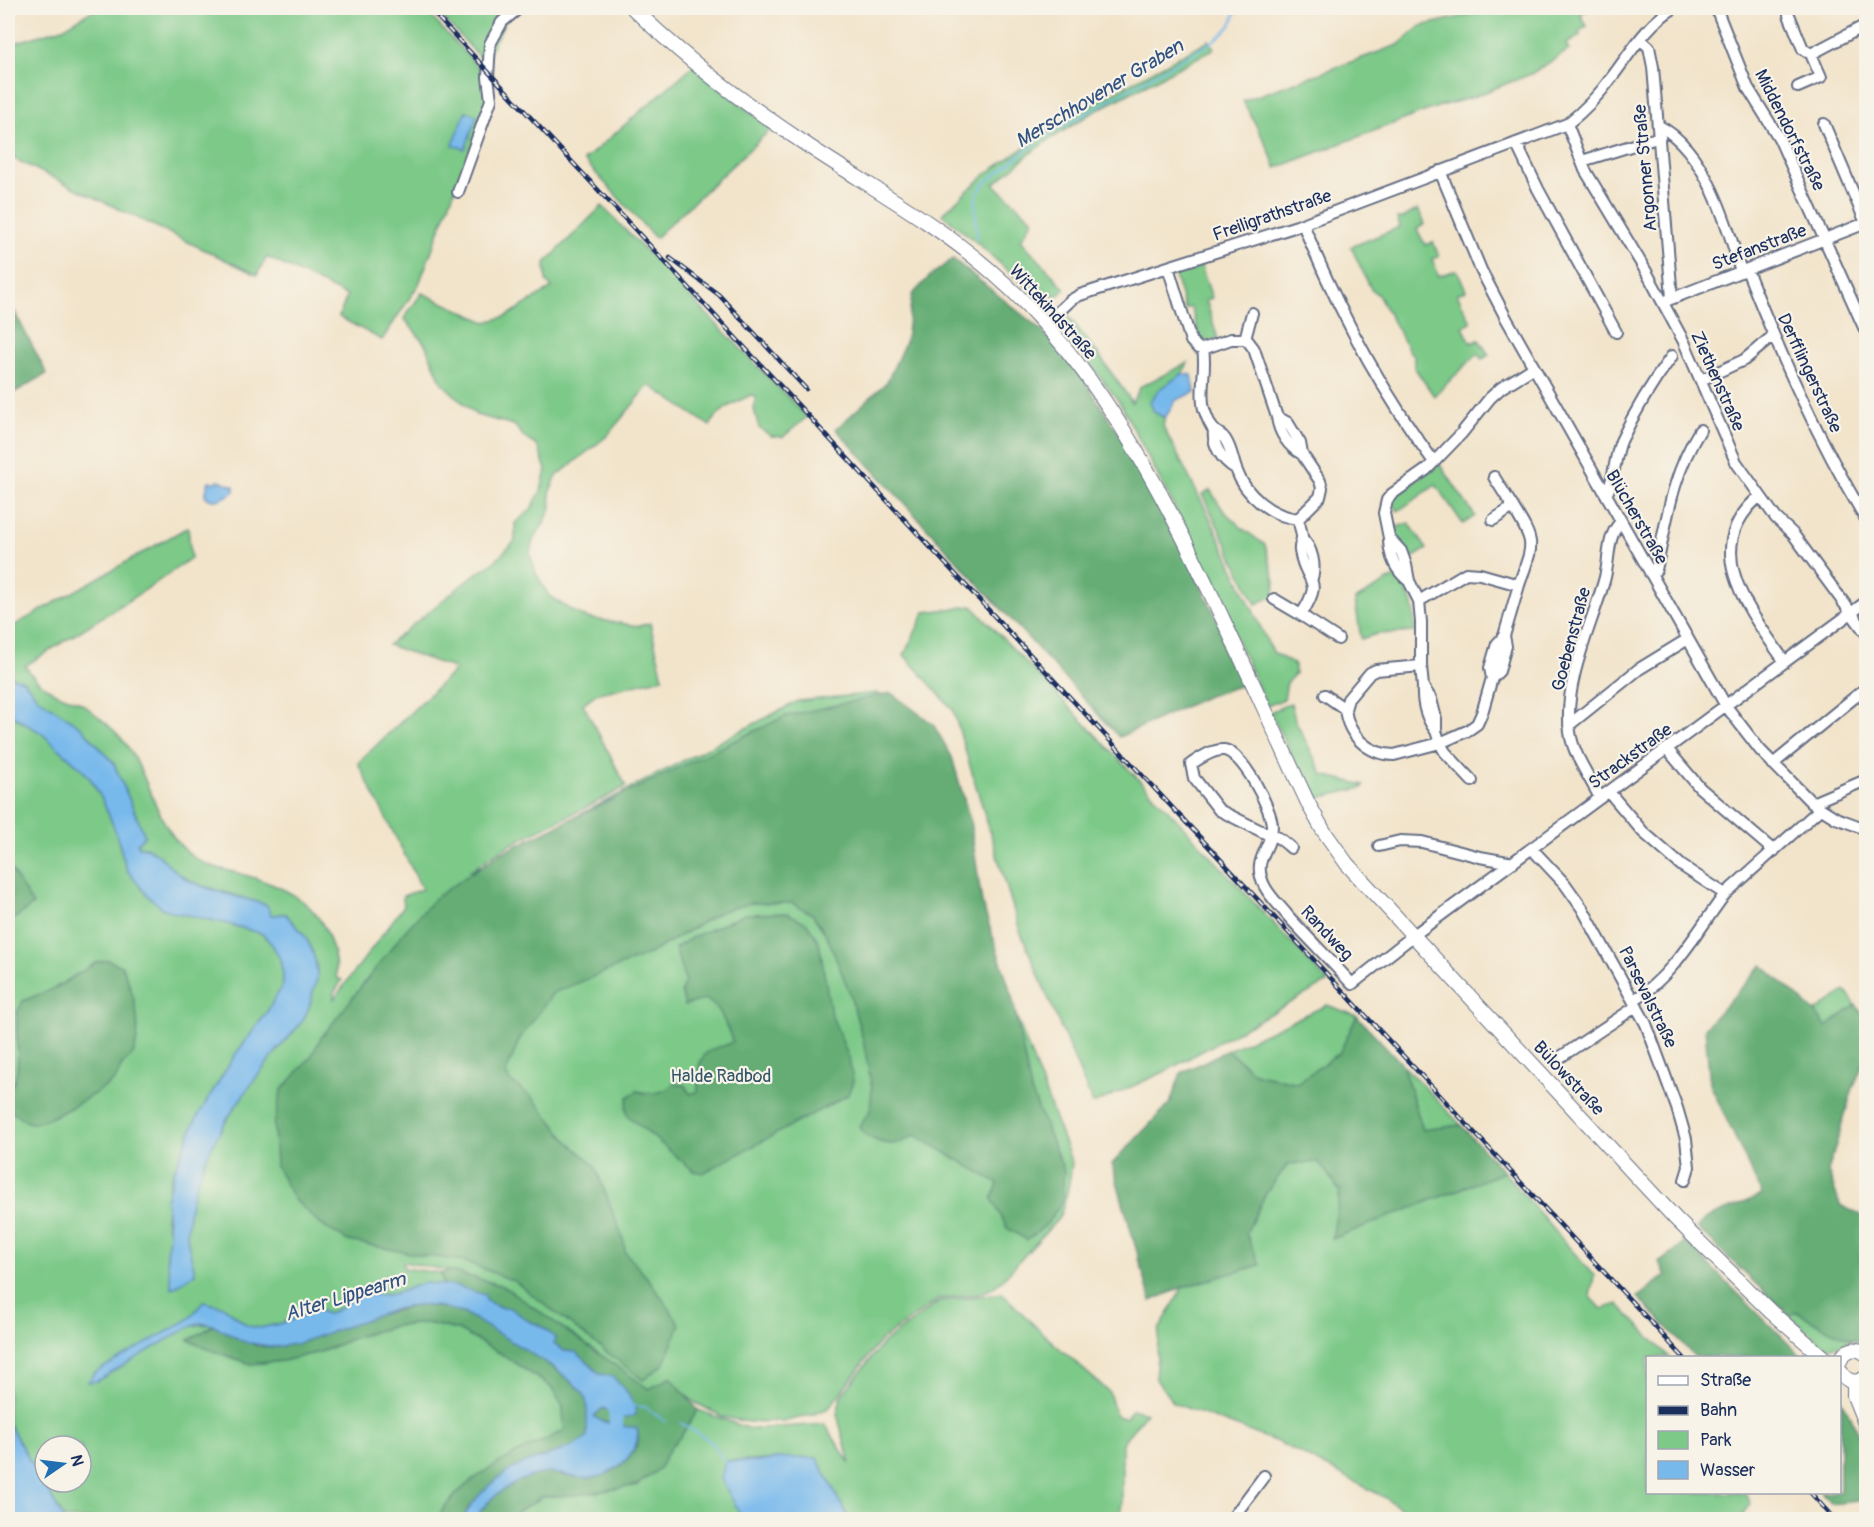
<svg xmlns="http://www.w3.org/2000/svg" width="1874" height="1527" viewBox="0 0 1874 1527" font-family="Pangolin,sans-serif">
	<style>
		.green { fill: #7cc988; stroke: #4c7c73; stroke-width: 1.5; fill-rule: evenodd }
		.forest { fill: #65ad74; stroke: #406e69; stroke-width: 1.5 }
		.water { fill: #78b9ec; stroke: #4a74a5; stroke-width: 1.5 }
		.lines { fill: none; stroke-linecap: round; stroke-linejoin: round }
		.stream { stroke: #78b9ec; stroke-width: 2 }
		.river { stroke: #78b9ec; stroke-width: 14 }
		.minor-casing { stroke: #666e84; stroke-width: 14 }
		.major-casing { stroke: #666e84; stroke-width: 16 }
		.minor { stroke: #fff; stroke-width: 10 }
		.major { stroke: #fff; stroke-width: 14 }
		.rail-casing { stroke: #1b2f5e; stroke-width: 4.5 }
		.rail { stroke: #f7f3e8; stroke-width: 2; stroke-dasharray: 7; stroke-linecap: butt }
		.labels { text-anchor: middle; stroke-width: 4.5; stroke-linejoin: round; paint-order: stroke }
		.street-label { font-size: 18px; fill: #1b2f5e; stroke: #f7f3e8 }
		.park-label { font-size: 18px; fill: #335668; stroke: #f7f3e8 }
		.water-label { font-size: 20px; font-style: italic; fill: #325282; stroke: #f7f3e8 }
	</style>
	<rect width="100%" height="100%" fill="#f7f3e8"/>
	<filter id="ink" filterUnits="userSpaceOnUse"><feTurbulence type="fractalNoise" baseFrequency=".0167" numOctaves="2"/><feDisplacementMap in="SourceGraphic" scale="12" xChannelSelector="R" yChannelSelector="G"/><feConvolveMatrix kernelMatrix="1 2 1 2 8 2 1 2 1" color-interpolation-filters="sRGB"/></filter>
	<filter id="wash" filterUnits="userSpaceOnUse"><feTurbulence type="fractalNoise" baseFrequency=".008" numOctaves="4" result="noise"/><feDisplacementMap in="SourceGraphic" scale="24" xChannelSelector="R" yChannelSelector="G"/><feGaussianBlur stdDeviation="1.35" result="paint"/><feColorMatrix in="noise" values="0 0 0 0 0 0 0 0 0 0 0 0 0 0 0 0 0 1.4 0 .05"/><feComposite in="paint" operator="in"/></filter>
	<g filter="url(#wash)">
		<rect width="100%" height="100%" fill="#f2e4cb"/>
		<!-- green -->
		<path class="green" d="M97,8h326l62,66 2,29 -5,15 -63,166 -37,56 -43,-23 8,-21 -80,-39 -10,18 -249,-119v-111l55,-17z
			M434,8h78l-28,54z
			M1498,8h94l-12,6 7,12 -8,6 1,4 -14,8 3,6 -38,24 -61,24 -33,9 -161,61 -9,-22 -24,-45 155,-56 23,-19z
			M1209,40l5,9 -124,65 -52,33 -44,37 39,36 -12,20 44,49 -8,7 -20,1 -61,-55 -34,-28 44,-40 76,-53z
			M693,66l78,63 -116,109 -71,-78z
			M602,206l205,211 -24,20 -12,-1 -12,-8 -5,-19 2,-13 -5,-1c-17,8 -32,14 -41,31l-61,-41 -42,51 -50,40 -7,15 1,17 -8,17 -10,15 -3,14 6,19 13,23 20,13 18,9 52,8 11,-3 13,55 -67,16 -13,10 43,82c-51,31 -110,49 -157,86l329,-171 79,-8 32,31 9,33 154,406c-3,20 -5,38 -14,56l-58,63 -9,7 -13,5 -39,5 -59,42 -51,67 -15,6 -27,7 -39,1 -25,-5 -27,-14 -23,-17 -24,3 -146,-103 -53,-15 -47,-9 1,6 37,5 2,13 -19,-3 -33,12 -29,-1 -11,4 -6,8 -18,8 -9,-4 -35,13 -23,5 -12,-2 -24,-19 -21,-5 -12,15 -16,11c15,0 24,-5 39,-3l-9,6v17l46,16 32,-3 40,-10 33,-14 38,-11 33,-3 31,7 42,23 50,33 13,20 2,25 -60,29 -60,46 -8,13h-373l-56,-96v-314c11,6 19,14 33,12 12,-1 62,-32 73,-40 4,-4 5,-11 8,-16 4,-5 10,-7 12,-13 9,-27 -1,-60 -12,-85l-14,-7 -32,15 -19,12 -34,14c-16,30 6,64 -15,90v-168l24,-18 -24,-41v-151l32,19 41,36 11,13 11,20 12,29 12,40 20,25 15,13 11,4 48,10 42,12 10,12 7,13 3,15v11l-18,30 -30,40 -39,64 -23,53 -4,14 -3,33 3,14 -2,25 28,16c-2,-13 -8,-28 -8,-41 3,-68 48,-130 89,-181 19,-24 32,-30 37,-61 1,-4 4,-9 4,-13 1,-13 -6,-33 -13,-43 -6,-8 -13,-13 -18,-21l-15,1 -11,-12 -66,-20 -20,-12 -15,-16 -13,-8h-7l-2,-4 8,-7 -32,-74 -32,-35 -43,-29 -15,-18 -11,-3 -4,-10v-40l2,1 178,-101 3,31 -41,29 -125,79c7,11 19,21 31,27 8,4 17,6 25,10 10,7 34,27 41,36 29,36 33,92 73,119 13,9 28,11 43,15 60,17 95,37 99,105l5,2 -8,13v6l69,-92v-11l19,-7 -64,-126 98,-94 -68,-24 87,-71 16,-9 24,-24v-18l16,-13 10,-19 5,-21 -8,-23 -13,-9 -11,-13 -38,-10 -34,-32 -17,-39 -21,-26 18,-25 64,29 21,-6 45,-28 -6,-7 -1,-18zM45,1446h36v36h-36z
			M1418,209l7,15 -8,5 8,16 8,-3 6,14 -7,3 7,17 18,-6 9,20 -9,4 14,28 -8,5 8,16 8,-3 10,15 -7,4 -5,-5 -43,42 -20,-29v-12l-4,-3 -32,-57 -7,-6 -20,-42 49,-20 -3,-9h6z
			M1200,263l12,35 -6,2 12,39 -17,4 -4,-1 -4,-8 5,-2 -7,-25 -6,2 -10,-33 2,-6z
			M1069,317l29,37 34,48 9,-16 47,-23 -6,11 -21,14 -7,24 11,6 -2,8 48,94 57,123 6,10 21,12v9l-8,8 -3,17 -17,7 -72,-159 -75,-144 -57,-74z
			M1439,463l36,53 -12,8 -27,-39 -38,26 -8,-12z
			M1210,490l13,20 19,18 23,17 10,36 -1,15 -18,8 -54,-110z
			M1409,523l18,26 -18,11 -7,-16 -7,-7 -1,-9z
			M1398,575l15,29 2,28 -38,2 -16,5 -6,-39z
			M972,606l196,204 160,172 -164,90 -71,32 -73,-173 -67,-221 -49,-55 21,-43z
			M1291,703l4,17 28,55 41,10 -2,3 -49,11 -43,-87z
			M1845,991l11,14 -30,22 -11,-15z
			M1327,1005l30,11 -17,36 -43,31 -43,-10 -26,-23z
			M1402,1064l59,61 -38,5z
			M1319,1161l21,31 -7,46 171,-66 90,104 -4,20 12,13 16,-5 51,53 -21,1v134l97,1 6,11 -11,16 -324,-1 -32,-22 -104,-54 -107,-40 -18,-25 4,-48 24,-43 76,-22 -13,-32 20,-40 22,-29z
			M1002,1293l38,38 69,61 7,24 10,2 6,-9 14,4 -24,30v61l-3,15h-270l-32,-61c-31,0 -61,4 -92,3l11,44 7,14 -233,1 1,-4 31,-19 43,-3 52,-9 22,-16 12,-23 10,-10 17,-26 52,19 75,-5 25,40 -13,-50 4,-18 42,-53 57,-42z
			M1795,1311l58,30 -25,7 -10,-7 -28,-25z"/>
		<!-- forest -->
		<path class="forest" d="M953,259l87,70 41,46 73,114 94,194 -40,13 -89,41 -283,-308 51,-47 19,-42 6,-45 18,-19z
			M8,299l39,75 -39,22z
			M891,693l42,31 19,33 18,63 12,83 30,93 19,95 33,80 -2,31 -16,23 -19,15 -20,-12 -15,-29 6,-16 -83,-48c-4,2 -9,5 -13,7 -14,5 -36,-2 -43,-15l11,-16 2,-23 -9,-48 -14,-49 -22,-55 -15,-22 -20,-11h-41l-31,9 -69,41 -98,40 -33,45 -14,35 4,8 23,17 35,43 27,25 29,75 1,11 25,29 30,43 -17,41 -20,15 -129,-99 -51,-20 -43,-6 -72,-14 -27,-16 -28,-27 -17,-32 -2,-41 7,-34 29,-33 11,-20 83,-106 31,-34 64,-44 287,-138z
			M8,864l25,41 -25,18z
			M787,913l20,10 12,19 12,72 18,44 4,23 -5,14 -145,78 -9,-2 -66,-55 -2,-9 2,-10 9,-6c15,4 24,3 37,-7l11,1 5,9 8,-3c0,-19 -2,-39 21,-44 7,-2 9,-1 14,-6l-14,-31 -13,-11 -21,6 -4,-13 4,-11 -10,-33 18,-11 52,-23z
			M107,960l15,6c11,25 21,59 12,86 -2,6 -9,8 -12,13 -3,5 -4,12 -9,16 -12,9 -68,44 -82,42 -8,-2 -16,-10 -23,-14v-18l7,-10 3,-16 -1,-52 6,-12 34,-14 40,-25z
			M1762,965l53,47 11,15 30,-22 10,12v41l-13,30 -25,83 12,34 26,13v126c-25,-6 -48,-21 -71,-33l-5,5 -93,-88 10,-10 55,-23 -52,-111 -5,-56z
			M1357,1016l45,48 21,66 38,-5 43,47 -172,67 8,-48 -21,-29 -31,2 -22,29 -20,40 14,32 -77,22 -32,14 -39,-137 58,-61 11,-30 47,-23 26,23 43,10 43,-31z
			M1686,1242l116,115h-107l-57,-60 28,-22 -7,-12z
			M450,1271l53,15 146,103 22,-12 27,33 -17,26 -10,10 -12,23 -22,16 -52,9 -43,3 -31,19 -1,3h-35c13,-23 45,-43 71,-46 10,-1 18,4 28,4 9,0 22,-1 32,-4 12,-3 29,-18 32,-31 1,-4 0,-9 -1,-13 -13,-3 -34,-4 -43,-13l9,-8 5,3 28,3 -1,-7 -8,-15 -27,-18 -24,-22 -12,-1 -10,-8 1,-5 -15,-13 -10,-3 -20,-14h-7l-17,-7 -30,-15h-13l-2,-13z
			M418,1305c16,1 31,3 46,9 20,7 113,65 121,82 6,13 3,28 3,42l-11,7 -52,18 -56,44 -6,12h-26c26,-45 82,-67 127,-88l-1,-25 -13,-20 -50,-33 -42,-23 -31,-7 -33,3 -38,11 -33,14 -40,10 -32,3 -46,-16 -16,-8 25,-15 43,21 17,1 22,-3 75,-27z
			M1840,1399l11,18 15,36v47l-34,4 -11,-11 19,-1z"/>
		<!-- water -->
		<path class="water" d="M466,111l11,5 -12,33 -12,-4z
			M1182,374l10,1 3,17 -19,8 -11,18 -11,-6 -4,-11 11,-13z
			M218,480l16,6v5c-8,7 -22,14 -29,4l4,-14 7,2z
			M8,667l4,10 11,3 15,18 43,29 32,35 32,74 -8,7 2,4c19,0 29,21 44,30 25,15 57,19 84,28l4,10 15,-1c5,8 12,13 18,21 7,10 14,30 13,43 0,4 -3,9 -4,13 -5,31 -18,37 -37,61 -40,50 -87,114 -89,181 0,13 6,28 8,41l-23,15 -5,-31 2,-25 -3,-33 8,-28 22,-53 39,-64 30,-40 18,-30v-11l-3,-15 -7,-13 -10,-12 -42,-12 -48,-10 -11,-4 -15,-13 -20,-25 -12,-40 -12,-29 -11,-20 -11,-13 -41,-36 -32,-19z
			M424,1283l32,3 29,9 1,6 16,7h8l20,14 10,3 15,13 -1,5 10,8 12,1 24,22 12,2 15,16 8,15 1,7c-12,9 -23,1 -33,-6l-9,8c9,9 30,10 43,12 5,24 -22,47 -45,50 -15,2 -30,-6 -45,-5 -27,3 -59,23 -72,46h-12c12,-25 38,-47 65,-57 20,-7 41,-12 59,-24v-34l-3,-10 -10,-10 -19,-16 -89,-54 -25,-7 -23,-2 -22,4 -100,35 -22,3 -30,-5 -30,-17 -15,-2 -12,5 -90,53 -9,1 6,-9 90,-51 7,-5 12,-15 21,5 24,19 12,2 23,-5 35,-13 9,4c16,-4 19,-14 32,-19 10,-3 22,2 33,-1 11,-2 21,-8 32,-11z
			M8,1423l56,96h-56z
			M781,1458h36l32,61h-106l-22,-40 4,-18 32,1z"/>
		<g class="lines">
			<!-- stream -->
			<path class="stream" d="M977,238l-2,-34 2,-10 7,-10 56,-45 169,-95c14,-10 27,-19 26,-36
				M634,1406l11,1 21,15
				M681,1423l29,18 15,20"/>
			<!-- river -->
			<path class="river" d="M608,1399c10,11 10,28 4,41"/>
		</g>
	</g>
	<g filter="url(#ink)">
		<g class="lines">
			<defs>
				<path id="minor" d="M1716,8l32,80 31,50 87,194
					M1789,15l14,34 8,5 55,-29
					M1640,39l9,8 4,20 19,231
					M1798,87l23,-10 -10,-23
					M1567,124l18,46 62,103 37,69 52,120 40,56 17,16 73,99
					M1824,124l42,99
					M1659,126c46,23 69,100 82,146
					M1516,143l22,46 78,143
					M1582,161l78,-24
					M1440,171l41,99 25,48 220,388 34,44 52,53 24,15 30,11
					M458,192l33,-92 -3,-23 2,-33 12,-22 17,-14
					M1303,224c34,84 77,165 131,238l27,-28 29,-36 11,-10 32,-20
					M1168,267l23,74 7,7 5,1c4,20 -4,40 1,60 2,6 6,17 10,21 4,4 8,4 11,9 7,11 7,19 11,30 9,26 35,47 62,50l22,-22 2,-9 -2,-7 -18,-27 -2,-11 -12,-20 -11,-6 -23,-68 -6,-8 -3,-2h-14l-28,10
					M1747,270c34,86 71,170 119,249
					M1668,300l198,-77
					M1045,324l26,-24 9,-5 217,-69 270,-102c18,-14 32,-29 45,-47 19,-25 35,-53 62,-69
					M1245,339l7,-26
					M1701,380l43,-20 29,-24
					M1277,417c2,15 11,30 25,37
					M1214,430c-2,15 8,30 21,38
					M1434,462l-8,8 -34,24 -5,6 -3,13 5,25 12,13 5,14 3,16 10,20 2,21v44l-45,4 -6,3 -22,26 -3,10c3,26 22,45 49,46l46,-12 27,-12 10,-7 5,-11 10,-35 -2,-10 7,-24 7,-8
					M1494,477l19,30
					M1606,494c7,-7 9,-39 15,-53 14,-30 31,-58 51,-85
					M1760,496c-63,52 -9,117 25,166
					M1298,519c1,5 4,13 4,18 0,5 -3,8 -2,14 6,35 25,26 1,64l37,24
					M1493,520l20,-13c24,39 20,36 6,78
					M1389,538c0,17 6,32 20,43
					M1302,539c10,8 14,27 10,39
					M1650,573l6,-3c11,-51 16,-95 44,-140
					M1274,599l27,16
					M1419,601l47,-28 14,1 39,11 -15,51 2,10 -7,25 -7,7
					M1421,666l2,21 8,12 5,20v12l4,12 5,9 27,29
					M1423,687c-1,17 3,31 13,44
					M1325,695l20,14
					M1569,725l70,-56 49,-30
					M1667,749l33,39 74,63
					M1773,764l93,-76
					M1609,792l34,40 39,34 43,28 95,-85
					M1600,798c-10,-21 -27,-43 -30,-66 -7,-49 21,-105 34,-151 6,-19 2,-46 17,-59
					M1812,803l54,-23
					M1379,846l21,-5 22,1 58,15 33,6
					M1291,848c-8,-7 -14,-13 -24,-14l-48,-24 -25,-32 -3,-14c9,-6 22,-15 33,-14 18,2 48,59 48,76 0,24 -22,33 -7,61 6,11 16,20 23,29 21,23 43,45 64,68l66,-52 448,-330
					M1532,849l33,35 17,24 64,116 31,84 9,31 3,28 -4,13
					M1634,1000c39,-24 64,-70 91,-106
					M1562,1056l75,-50
					M1231,1520l33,-44"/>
				<path id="major" d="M633,8c55,54 113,97 177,139 62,41 126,76 182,125 99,86 161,201 217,318 34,71 66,143 100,215l14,25 24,34 329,355 95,93 53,46
					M1840,1361c5,-12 16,-15 26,-7
					M1840,1370c5,12 16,15 26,7
					M1854,1382v14l12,30"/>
			</defs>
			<!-- minor casing -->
			<use href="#minor" class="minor-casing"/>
			<!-- major casing -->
			<use href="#major" class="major-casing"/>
			<!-- minor -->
			<use href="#minor" class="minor"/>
			<!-- major -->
			<use href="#major" class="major"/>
			<defs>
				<path id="rail" d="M429,8l1255,1350
					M670,258l49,37 87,94
					M1810,1492l25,28"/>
			</defs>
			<!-- rail casing -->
			<use href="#rail" class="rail-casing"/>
			<!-- rail -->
			<use href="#rail" class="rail"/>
		</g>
	</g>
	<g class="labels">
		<!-- street labels -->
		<g class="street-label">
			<text transform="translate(1790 130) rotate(63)" y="6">Middendorfstraße</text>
			<text transform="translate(1645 168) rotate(-95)" y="6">Argonner Straße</text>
			<text transform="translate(1272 215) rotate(-19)" y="6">Freiligrathstraße</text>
			<text transform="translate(1759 247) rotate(-21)" y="6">Stefanstraße</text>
			<text transform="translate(1053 312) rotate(48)" y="6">Wittekindstraße</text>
			<text transform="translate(1810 373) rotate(65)" y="6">Derfflingerstraße</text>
			<text transform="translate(1718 381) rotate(66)" y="6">Ziethenstraße</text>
			<text transform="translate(1637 517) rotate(60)" y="6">Blücherstraße</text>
			<text transform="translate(1571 639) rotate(-75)" y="6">Goebenstraße</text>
			<text transform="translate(1630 756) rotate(-36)" y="6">Strackstraße</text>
			<text transform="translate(1327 933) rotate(47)" y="6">Randweg</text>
			<text transform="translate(1648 997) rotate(64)" y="6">Parsevalstraße</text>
			<text transform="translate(1569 1078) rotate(47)" y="6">Bülowstraße</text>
		</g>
		<!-- park labels -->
		<g class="park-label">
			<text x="721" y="1082">Halde Radbod</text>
		</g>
		<!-- water labels -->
		<g class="water-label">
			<text transform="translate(1099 93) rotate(-31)" y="7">Merschhovener Graben</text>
			<text transform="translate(345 1296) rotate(-17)" y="7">Alter Lippearm</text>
		</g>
	</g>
	<!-- margin -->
	<rect width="1874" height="1527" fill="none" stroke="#f7f3e8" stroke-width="30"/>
	<!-- legend -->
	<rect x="1646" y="1356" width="195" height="138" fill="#f7f3e8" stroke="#9fa5b1" stroke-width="1.5"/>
	<rect x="1658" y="1376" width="30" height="9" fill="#ffffff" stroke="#9fa5b1" stroke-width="1.5"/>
	<text x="1700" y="1386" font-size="18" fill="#1b2f5e">Straße</text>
	<rect x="1658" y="1406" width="30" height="9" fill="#1b2f5e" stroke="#9fa5b1" stroke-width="1.5"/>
	<text x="1700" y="1416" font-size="18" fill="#1b2f5e">Bahn</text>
	<rect x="1658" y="1431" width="30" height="18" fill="#7cc988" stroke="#9fa5b1" stroke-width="1.5"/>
	<text x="1700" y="1446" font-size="18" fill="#1b2f5e">Park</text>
	<rect x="1658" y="1461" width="30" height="18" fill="#78b9ec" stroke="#9fa5b1" stroke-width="1.5"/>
	<text x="1700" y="1476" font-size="18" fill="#1b2f5e">Wasser</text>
	<!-- north arrow -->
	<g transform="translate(63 1464) rotate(76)"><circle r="28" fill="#f7f3e8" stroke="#9fa5b1" stroke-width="1.5"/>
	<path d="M0-4.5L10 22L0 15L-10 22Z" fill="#1f6fb2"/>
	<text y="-9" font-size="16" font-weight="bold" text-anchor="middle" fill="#1b2f5e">N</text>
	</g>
</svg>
